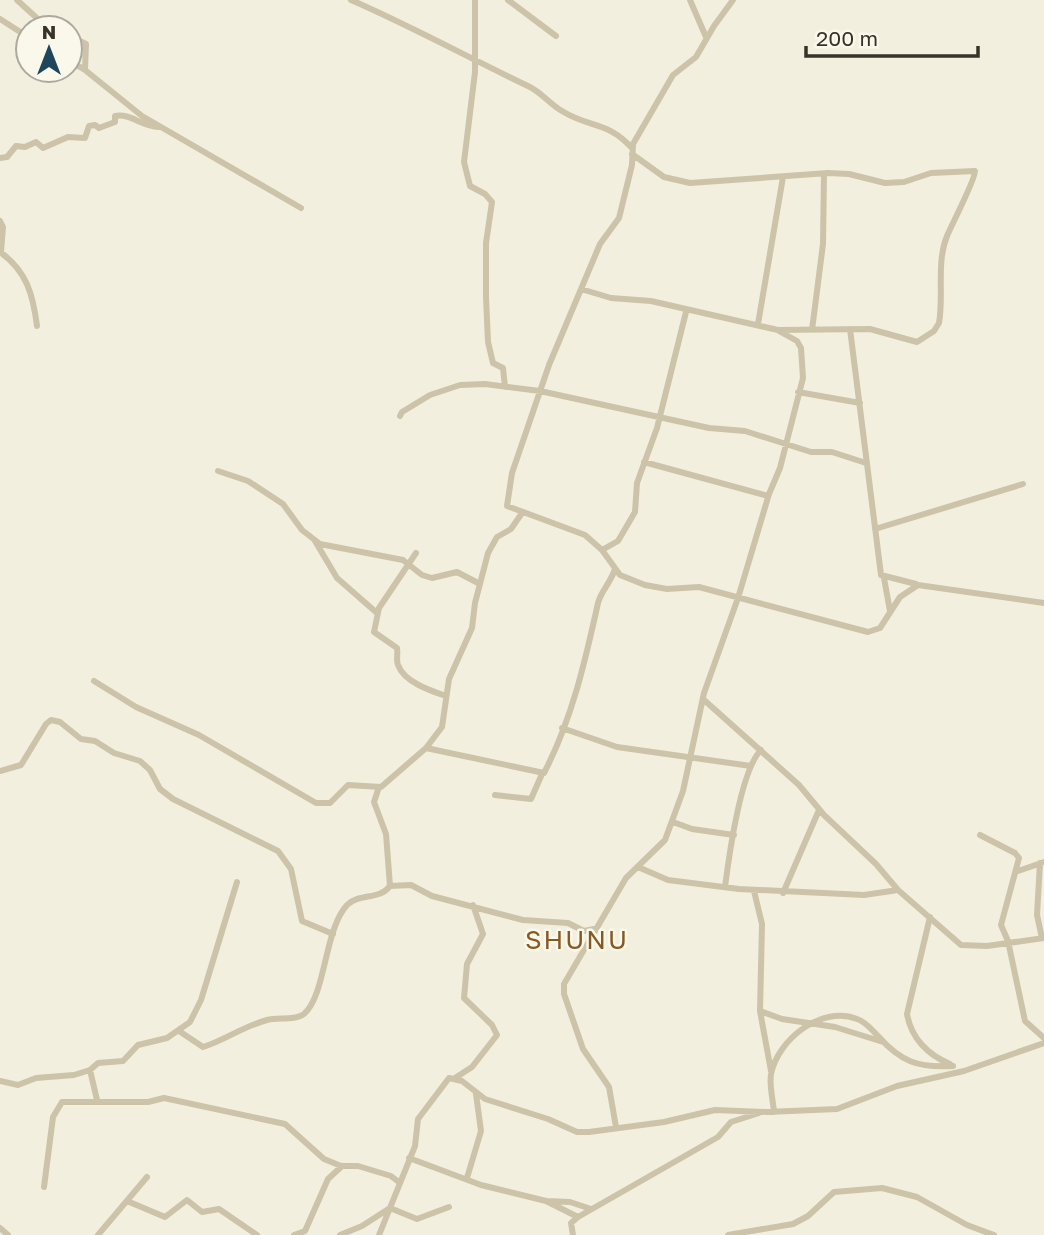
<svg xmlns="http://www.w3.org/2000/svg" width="1044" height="1235" viewBox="0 0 1044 1235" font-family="'Golos Text',sans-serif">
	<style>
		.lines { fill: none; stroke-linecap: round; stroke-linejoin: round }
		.minor { stroke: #ccc3a9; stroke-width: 6 }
		.labels { text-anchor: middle; stroke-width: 5; stroke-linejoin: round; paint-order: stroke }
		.quarter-label { font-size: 26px; letter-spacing: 2px; fill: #895820; stroke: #faf8ea }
	</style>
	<rect width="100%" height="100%" fill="#f3efde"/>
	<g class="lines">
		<!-- minor -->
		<path class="minor" d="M17,0l22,20 16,8
			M351,0c60,26 118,58 177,86 13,6 22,18 34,25 27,17 45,10 69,36
			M475,0v72l-11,90 6,24 15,8 7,8 -6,41v54l2,45 5,21 10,5 2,19
			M508,0l48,36
			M690,0l16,37
			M733,0l-19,26 -18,31 -23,18 -40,69 -1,21 -13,53 -19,26 -51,121 -37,108 -5,33 78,29 17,15 18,25 25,10 22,4 32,-2 169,45 12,-4 20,-31 18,-12 126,18
			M0,19l28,18
			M70,36l16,8 -1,26 57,46 159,92
			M70,61l15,9
			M0,158l7,-1 9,-11 9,1 11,-5 7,6 25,-11 17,1 4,-12 6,-1 4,3 16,-6v-6c16,-3 25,10 44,11
			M0,221l3,6 -2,25
			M0,252c27,19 33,43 37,74
			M581,289l30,9 40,3 127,29 92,-1 47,13 17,-11 5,-8c5,-28 -3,-60 8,-87 5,-12 29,-58 28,-65l-44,2 -27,9 -19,1 -36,-9 -21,-1 -138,10 -26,-6 -32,-23
			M758,324l25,-147
			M850,329l31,246 35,9
			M812,330l11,-86 1,-70
			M798,392l62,11
			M400,416l2,-4 28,-17 30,-10 25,-1 55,7 169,37 36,3 66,21h21l34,11
			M644,462l124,34
			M218,471l30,10 35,23 19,26 18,14 83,16 19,15 10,3 25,-6 23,12
			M875,529l148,-45
			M315,541l22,37 40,35
			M602,550l16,-9 17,-29 2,-29 20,-55 29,-116
			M416,553l-37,55 -5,24 23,16c1,5 -1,13 1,17 6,17 33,26 48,31
			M884,578l6,33
			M94,681l42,26 63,28 117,68h14l18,-18 33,2 45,-39 16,-21 7,-48 23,-51 3,-25 13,-50 9,-16 14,-8 11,-16
			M703,699l96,86 25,30 52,49 22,26 63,55 26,1 57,-8
			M562,728l55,19 134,19
			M426,748l118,25c28,-54 41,-111 54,-170 3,-12 13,-21 17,-34
			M0,771l21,-6 25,-41 5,-4 9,2 21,17 14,2 19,12 26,8 10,9 10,19 13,10 105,52 13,18 11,52 31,13
			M495,795l36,4 11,-25
			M673,822l19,7 42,6
			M980,835l35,18 4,5 -18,67 7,16 17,80 19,17
			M1040,863l-3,52 5,23
			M638,867l30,13 71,9 125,6 34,-5
			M1018,871l26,-9
			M390,886l21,-1 21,11 91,24 45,3 16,8 10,-2
			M725,887c4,-31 16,-117 36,-137
			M754,891l8,33 -2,87 22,8 53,8 48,15
			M783,893l36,-83
			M930,917l-23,97c4,24 21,41 43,50
			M760,1011l11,60
			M179,1031l24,16c22,-7 41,-21 64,-27 11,-3 28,1 37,-6 22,-19 20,-84 43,-109 12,-12 33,-5 43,-19l-4,-52 -12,-32 5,-15
			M90,1070l7,30
			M455,1078l17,-11 25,-32 -5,-10 -28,-27 3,-34 16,-30 -10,-29
			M0,1081l18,4 18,-7 38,-3 16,-5 8,-7 25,-2 15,-16 29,-7 23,-16 11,-22 36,-118
			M774,1112c-1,-12 -5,-27 -3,-38 7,-35 51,-69 86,-55 9,3 14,10 21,17 23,26 40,32 75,30
			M616,1127l-7,-40 -26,-38 -19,-55v-10l62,-106 39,-38 18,-49 21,-98 34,-95 31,-104 11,-26 23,-90 -2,-30 -4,-7 -18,-10
			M409,1158l72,27 65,16 24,1 21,7
			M467,1178l14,-47 -5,-37
			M44,1187l9,-70 9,-15h86l16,-4 121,26 39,35 17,7h17l33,10 9,7
			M127,1201l38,16 22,-17 15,12 17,-3 38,26
			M546,1201l32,16
			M0,1228l8,7
			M98,1235l49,-58
			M294,1235l11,-4 23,-52 14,-13
			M340,1235l22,-9 28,-18 27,11 32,-12
			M379,1235l36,-89 3,-27 31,-41 13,3 23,18 63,20 29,13h12l75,-10 51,-12 52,2 70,-3 60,-23 67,-15 80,-28
			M573,1235l-2,-12 7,-6 140,-80 13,-15 28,-9
			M728,1235l65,-11 15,-8 26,-24 48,-4 35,9 50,28 27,10"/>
	</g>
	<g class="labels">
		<!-- quarter labels -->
		<g class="quarter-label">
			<text x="577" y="949">SHUNU</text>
		</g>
	</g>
	<!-- north arrow -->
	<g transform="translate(49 49)"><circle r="33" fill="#faf8ea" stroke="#ada99d" stroke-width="2"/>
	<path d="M0-5L12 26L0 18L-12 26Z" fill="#1d455b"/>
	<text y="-10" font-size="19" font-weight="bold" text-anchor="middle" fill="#393229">N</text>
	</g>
	<!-- scale -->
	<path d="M806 46v10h172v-10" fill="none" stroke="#393229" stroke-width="3.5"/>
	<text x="816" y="46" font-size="21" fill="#393229" stroke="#faf8ea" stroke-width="5" paint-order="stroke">200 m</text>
</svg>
